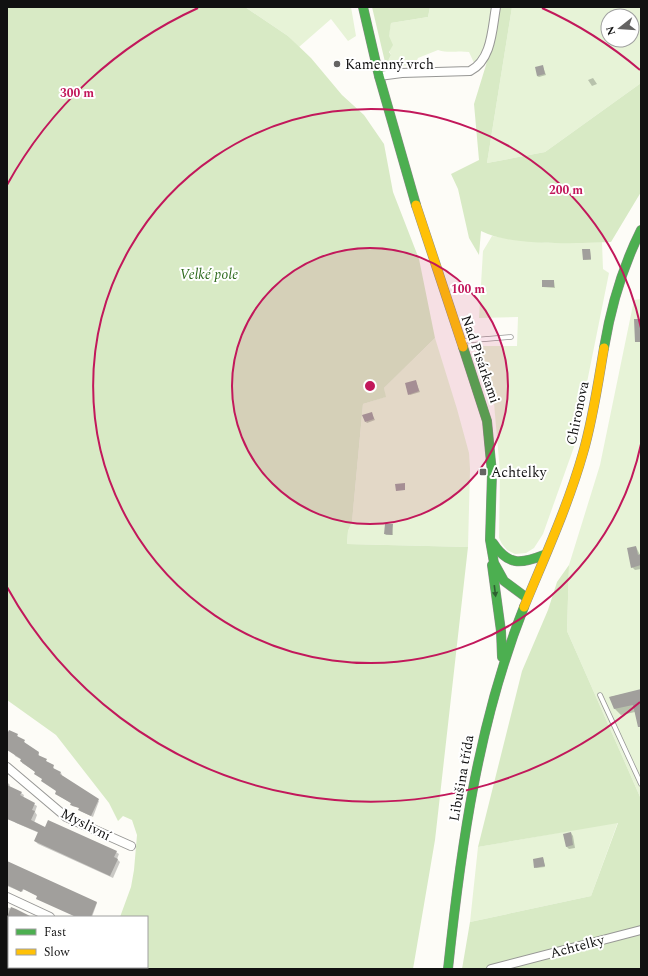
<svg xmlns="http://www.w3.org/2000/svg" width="648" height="976" viewBox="0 0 648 976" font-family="Spectral,serif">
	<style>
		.green { fill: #e7f3d7; fill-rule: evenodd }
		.forest { fill: #d8eac5 }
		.shadow { fill: #0003 }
		.building { fill: #a19f9c }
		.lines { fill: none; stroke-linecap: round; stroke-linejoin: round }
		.lane-casing { stroke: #979795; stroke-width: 5.5 }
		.street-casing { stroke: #979795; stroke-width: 10 }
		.fast-casing { stroke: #8e8d8b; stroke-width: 10 }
		.slow-casing { stroke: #8e8d8b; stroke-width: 10 }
		.lane { stroke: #fffffe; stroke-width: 4 }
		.street { stroke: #fffffe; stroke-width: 8 }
		.fast { stroke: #4caf50; stroke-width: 9 }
		.slow { stroke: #ffc107; stroke-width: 9 }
		.oneway { fill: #2e6030 }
		.ring { fill: none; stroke: #c2185b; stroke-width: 2 }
		.poi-dot { fill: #646362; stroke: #fff; stroke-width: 1.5 }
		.labels { text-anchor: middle; stroke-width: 4; stroke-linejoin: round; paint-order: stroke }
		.poi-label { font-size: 14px; fill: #111; stroke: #fff; text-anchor: start }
		.park-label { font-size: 14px; font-style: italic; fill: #2f6b1f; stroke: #fff }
		.street-label { font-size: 14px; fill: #111; stroke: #fff }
		.centre { fill: #c2185b; stroke: #fff; stroke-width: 2 }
		.ring-label { font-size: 12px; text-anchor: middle; font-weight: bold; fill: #c2185b; stroke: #fff; stroke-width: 4; stroke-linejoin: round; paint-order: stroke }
	</style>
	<rect width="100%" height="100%" fill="#fdfcf7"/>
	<!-- green -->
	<path class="green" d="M245,7h106l5,29 -8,5 -17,-22 -32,28 -11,-11z
		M430,7h64l-9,45 -10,13 -6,-13c-13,-2 -18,2 -31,-2l-20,8 -3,7 -18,1 -10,-3 4,-8c-5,-9 -2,-22 0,-32l37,-6z
		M512,7h129v76l-96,69 -58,11zM608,16h24v24h-24z
		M492,236l53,7 57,-1 1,27 6,4 -35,174 -31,87 -9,14 -8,5 -11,1 -8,-4 -5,-6 -3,-6 1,-66 -6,-69 -17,-57h40l1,-29 -39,1 4,-67z
		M641,299v500l-74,-168 2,-66 31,-100 34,-165z
		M435,338l22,71 12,44 1,16 -2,78 -121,-3 1,-13 4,-9 11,-118 22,-7 -1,-9z
		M618,822l-27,74 -121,26 8,-75z"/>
	<!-- forest -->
	<path class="forest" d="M7,7h238l43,29 23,22 31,37 22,20 20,29 9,48 26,67 16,79 -51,50 2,9 -23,7 -11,118 -4,9 -1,13 121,3 -33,293 -22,129h-310l1,-2h43v-50h-27l11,-30 3,-17 3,-35 -5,-15 -9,-4 -5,5 -9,-18 -53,-68 -49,-35z
		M372,7h58l-2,10 -37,6 -2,13 4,9 -4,7 2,3 -4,8 -2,-1z
		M499,7h13l-25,156 58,-11 96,-69v109l-30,50c-35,1 -99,5 -130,-11l-2,24 -10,-17 -11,-49 -7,-15 28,-14 -5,-56 12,-39z
		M569,565l-2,66 74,168v170h-179l8,-47 121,-26 27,-73 -140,24 44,-176 26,-61 9,-28z"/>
	<!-- shadow -->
	<path class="shadow" d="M543,67l3,8 -7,2 -2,-1z
		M593,78l4,6 -5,2 -4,-6z
		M590,250l1,10h-6l-1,-1z
		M554,281l1,7 -12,-1z
		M416,382l4,10 -10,3 -1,-1z
		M372,414l3,6 -8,3 -1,-1z
		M392,525l1,10h-7l-1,-1z
		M636,547l4,8h1v14l-6,1 -3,-3z
		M641,690v33l-6,-11 -14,3 -6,-6 -5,-12z
		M17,734l1,4 6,3 1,3 14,9v4l14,9 1,3 8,5 -1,2 38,25 -6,16 -13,-6v-3l-8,-2v-2l-14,-9 -1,-4 -21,-19 -14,-9v-3l-7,-4 -1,-3 -7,-5v-12z
		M7,782l3,3 -1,2 12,6 3,2 -1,3 14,8 -2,6 2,3 -3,8 11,5 71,24 3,2 -2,5 3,3 -7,16 -75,-34 -3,-3 4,-8 -23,-10 -9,-8z
		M571,833l2,3 2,12 -6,1 -3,-3z
		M543,858l2,9 -9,1 -1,-1z
		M7,863l90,40 -5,14h-15l-53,-28 -2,3 -15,-6z
		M7,907l22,10h-20v16l-2,-1z"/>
	<!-- building -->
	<path class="building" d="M543,65l2,9 -8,2 -2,-9z
		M582,249h8l1,10 -8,1z
		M542,280h12v7h-12z
		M634,319h7v23h-6z
		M416,380l3,11 -11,4 -3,-12z
		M372,412l2,7 -9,3 -3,-7z
		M405,483v7l-9,1 -1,-7z
		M385,524h8l-1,11 -8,-1z
		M636,546l2,9 3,-1v11l-10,3 -4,-20z
		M641,689v38h-3l-5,-22 -19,4 -5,-12z
		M9,730l9,4 -1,2 8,4 -1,2 15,10 -1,3 9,4 -1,2 8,4 -1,3 8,4 -1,2 39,25 -8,17 -13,-6 1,-2 -9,-3 1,-2 -16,-9 1,-3 -15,-10 1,-2 -8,-5 1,-2 -15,-11 1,-2 -14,-9v-16z
		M7,785l15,7 -2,3 15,8 -3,7 3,1 -4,9 14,7 3,-7 69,31 -3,6 4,2 -8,17 -76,-35 4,-9 -31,-13z
		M571,832l2,13 -7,2 -3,-13z
		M543,857l2,9 -11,2 -1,-9z
		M7,861l90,41 -6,15h-15l-40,-18 1,-3 -14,-7 -2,3 -14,-7z
		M11,907l5,2 16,8h-25z"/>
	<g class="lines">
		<defs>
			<path id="lane" d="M462,341l49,-4
				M600,695l41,89"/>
			<path id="street" d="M379,76l23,-3 68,-2c22,-11 22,-42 26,-64
				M7,767l59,50 65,29
				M7,897l43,20
				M491,969l150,-39"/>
			<path id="fast" d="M363,7l16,69 37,129
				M463,347l24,74 5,52 -2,67 4,23 10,18 23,17
				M604,348c7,-42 18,-80 37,-118
				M493,543c15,23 28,21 51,12
				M492,565l9,66 1,26
				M448,969c13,-123 30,-246 76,-362"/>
			<path id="slow" d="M416,205l47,142
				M524,607c21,-51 44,-101 59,-154 10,-34 15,-70 21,-105"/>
		</defs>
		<!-- lane casing -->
		<use href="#lane" class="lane-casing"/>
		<!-- street casing -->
		<use href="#street" class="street-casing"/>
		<!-- fast casing -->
		<use href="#fast" class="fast-casing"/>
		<!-- slow casing -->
		<use href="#slow" class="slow-casing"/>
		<!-- lane -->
		<use href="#lane" class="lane"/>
		<!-- street -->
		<use href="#street" class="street"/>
		<!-- fast -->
		<use href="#fast" class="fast"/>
		<!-- slow -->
		<use href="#slow" class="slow"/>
	</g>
	<!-- one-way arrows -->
	<defs><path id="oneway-solid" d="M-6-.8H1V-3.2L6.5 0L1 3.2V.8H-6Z"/></defs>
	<use class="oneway" href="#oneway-solid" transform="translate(495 591) rotate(83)"/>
	<!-- distance rings -->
	<circle cx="370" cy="386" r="138" fill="#c2185b" fill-opacity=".12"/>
	<g class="ring">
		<circle cx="370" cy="386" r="138"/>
		<path d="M641 444A277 277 0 1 1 641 328"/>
		<path d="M640 702A415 415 0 0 1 7 587M7 185A415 415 0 0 1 198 8M542 8A415 415 0 0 1 640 70"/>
	</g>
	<!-- markers -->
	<g class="poi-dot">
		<circle cx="337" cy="64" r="4"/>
		<rect x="479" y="468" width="8" height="8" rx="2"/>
	</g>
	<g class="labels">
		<!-- poi labels -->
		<g class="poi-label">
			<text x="345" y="69">Kamenný vrch</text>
			<text x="491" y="477">Achtelky</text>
		</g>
		<!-- park labels -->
		<g class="park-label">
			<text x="209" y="279">Velké pole</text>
		</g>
		<!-- street labels -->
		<g class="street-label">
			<text transform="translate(481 359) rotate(71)" y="5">Nad Pisárkami</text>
			<text transform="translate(577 413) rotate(-78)" y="5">Chironova</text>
			<text transform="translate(461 778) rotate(-80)" y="5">Libušina třída</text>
			<text transform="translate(86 824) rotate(27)" y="5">Myslivní</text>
			<text transform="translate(577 946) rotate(-15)" y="5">Achtelky</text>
		</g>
	</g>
	<circle cx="370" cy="386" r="6" class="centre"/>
	<g class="ring-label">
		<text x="77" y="97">300 m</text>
		<text x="566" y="194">200 m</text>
		<text x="468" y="293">100 m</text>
	</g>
	<!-- border -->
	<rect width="648" height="976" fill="none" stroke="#111111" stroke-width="16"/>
	<!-- legend -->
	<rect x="8" y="916" width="140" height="52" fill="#ffffff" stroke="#a0a0a0"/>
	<rect x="16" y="929" width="20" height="6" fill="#4caf50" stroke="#a0a0a0"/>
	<text x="44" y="936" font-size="12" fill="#111111">Fast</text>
	<rect x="16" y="949" width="20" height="6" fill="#ffc107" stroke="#a0a0a0"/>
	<text x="44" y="956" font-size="12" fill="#111111">Slow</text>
	<!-- north arrow -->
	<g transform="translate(620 28) rotate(253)"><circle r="19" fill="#ffffff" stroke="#a0a0a0"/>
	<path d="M0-3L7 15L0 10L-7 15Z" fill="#646362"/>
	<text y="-6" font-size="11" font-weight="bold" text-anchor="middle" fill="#111111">N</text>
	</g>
</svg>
